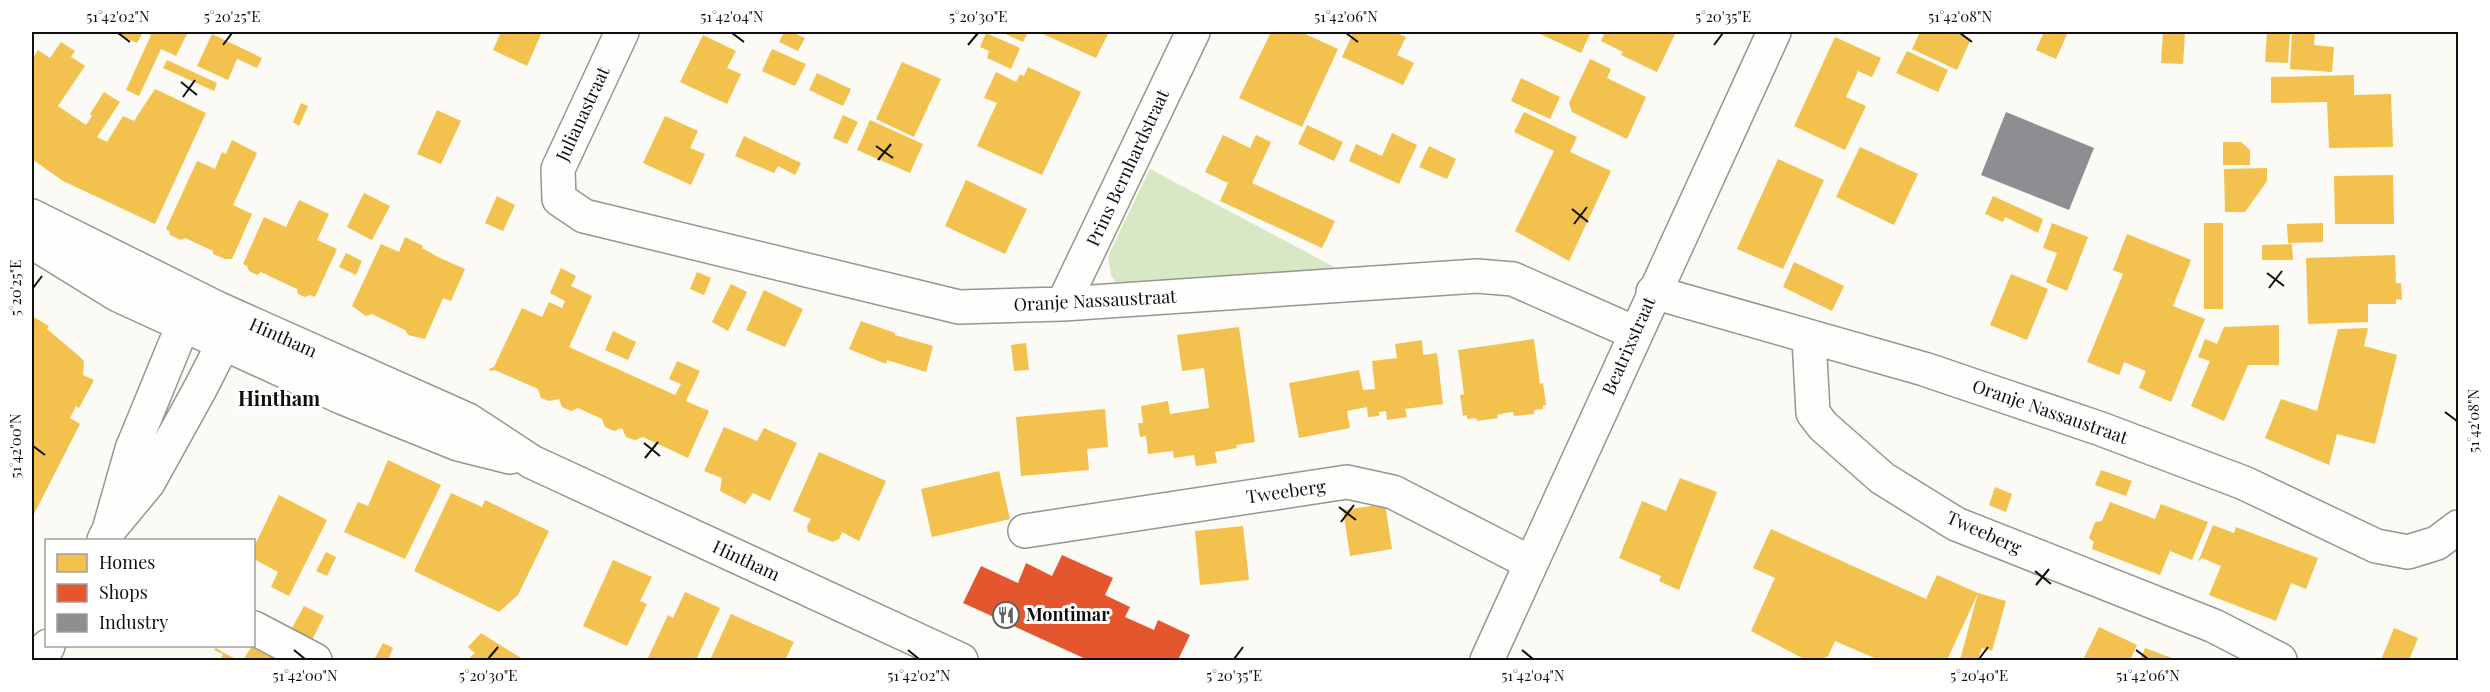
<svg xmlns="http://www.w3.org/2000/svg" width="2490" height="692" viewBox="0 0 2490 692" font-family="'Playfair Display',serif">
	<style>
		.forest { fill: #d8e7c4 }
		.homes { fill: #f2c14e }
		.shops { fill: #e4572e }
		.industry { fill: #8d8d92 }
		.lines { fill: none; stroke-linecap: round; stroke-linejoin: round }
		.minor-casing { stroke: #959592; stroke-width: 36 }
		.tertiary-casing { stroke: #959592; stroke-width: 36 }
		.minor { stroke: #fefefd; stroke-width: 33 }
		.tertiary { stroke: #fefefd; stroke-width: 33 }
		.ticks { fill: none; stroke: #0f0f0f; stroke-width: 2 }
		.labels { text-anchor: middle; stroke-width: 6; stroke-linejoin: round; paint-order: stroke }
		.street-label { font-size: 18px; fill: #0f0f0f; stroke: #fff }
		.poi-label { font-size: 18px; font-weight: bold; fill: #0f0f0f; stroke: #fff; text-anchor: start }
		.neighbourhood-label { font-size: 20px; font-weight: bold; fill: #0f0f0f; stroke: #fff }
		.neatline { fill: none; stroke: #0f0f0f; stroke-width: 2 }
		.ticks-label { font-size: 15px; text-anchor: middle; fill: #0f0f0f }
	</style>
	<rect width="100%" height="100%" fill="#fbfaf4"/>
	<!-- forest -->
	<path class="forest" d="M1150,169l186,99 -217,19 -8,-12 -3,-19z"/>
	<!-- homes -->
	<path class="homes" d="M112,32h76l-12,24 -15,-7 -22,47 -13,-6 25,-55 -8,-3 -6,11z
		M501,32h41l-15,34 -34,-16z
		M784,32h7l14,6 -7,13 -19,-9z
		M1001,32h27l-5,10z
		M1045,32h64l-13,26 -53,-24z
		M1271,32h30l37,17 -36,78 -63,-29z
		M1345,32h49l12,5 -9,18 17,8 -11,22 -61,-28 10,-22z
		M1536,32h55l-10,21z
		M1605,32h71l-19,40 -36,-17 2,-3 -22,-11z
		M1920,32h35l16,7 -14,31 -45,-21z
		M2044,32h24l-12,27 -20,-9z
		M2163,32h22l-2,32 -22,-1z
		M2267,32h23l-2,31 -23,-1z
		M2292,32h23l-1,13 20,2 -2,25 -42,-3z
		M986,33l34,15 -9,21 -24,-11 2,-7 -9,-4z
		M212,34l50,24 -5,10 -20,-9 -9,21 -31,-14z
		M703,35l33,16 -9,17 14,6 -14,30 -47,-22z
		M1835,37l46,21 -9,19 -14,-6 -12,26 20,9 -21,44 -51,-24z
		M61,42l14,9 -4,6 14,9 -27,40 28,19 6,-9 -2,-2 14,-22 16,10 -23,35 10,5 16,-26 11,5 21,-32 51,24 -51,111 -92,-43 -31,-22v-99l6,-10 12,8z
		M772,49l34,15 -11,22 -33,-15z
		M1907,51l41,19 -10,22 -42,-19z
		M1590,59l21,10 -4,9 39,19 -19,42 -55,-27 -3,-9z
		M167,60l50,23 -3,8 -51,-23z
		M902,62l39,17 -27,58 -38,-18z
		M1028,67l53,25 -39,83 -65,-29 20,-43 -13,-5 12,-26 20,10 4,-8 4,2z
		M817,73l34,16 -8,17 -34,-16z
		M2354,75v20l37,-1 2,53 -64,1 -2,-46 -56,1v-26z
		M1521,78l39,19 -10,22 -39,-18z
		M301,103l7,3 -9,20 -6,-4z
		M437,110l24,11 -20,43 -24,-10z
		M1524,112l53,25 -7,15 41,19 -42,90 -54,-30 39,-80 -40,-19z
		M843,115l15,7 -11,22 -14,-6z
		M665,116l33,15 -8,17 15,6 -14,31 -48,-22z
		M870,120l53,24 -13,29 -53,-23z
		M1307,125l36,17 -9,19 -36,-17z
		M1392,133l25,12 -18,39 -50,-23 7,-17 26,12z
		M1223,135l27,13 6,-13 15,7 -19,41 83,38 -13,27 -102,-47 8,-18 -23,-11z
		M744,136l57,27 -6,12 -17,-9 -4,7 -39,-17z
		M232,140l25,13 -24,52 19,9 -20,45h-7l-12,-5v-3l-28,-13 -4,2 -11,-5 -1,-4 -3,-2 31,-68 18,8 7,-17 4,2z
		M2223,142h18l9,8v15h-27z
		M1429,146l27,13 -9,20 -28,-12z
		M1860,147l58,27 -24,51 -58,-28z
		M1778,159l46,21 -41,89 -46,-20z
		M2267,168v13l-22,31h-20l-1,-43z
		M2393,175l1,49h-59l-1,-48z
		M966,180l61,29 -22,45 -60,-28z
		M364,193l26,13 -18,34 -25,-13z
		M497,196l18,9 -12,26 -18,-8z
		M1993,196l50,23 -5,14 -33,-16 -2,5 -18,-8z
		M299,200l30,14 -12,26 20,9 -22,48 -5,-2 -5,2 -7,-3 -1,-5 -36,-17 -4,3 -8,-4 -2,-5 -4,-2 21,-47 22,10z
		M2052,223l36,14 -21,54 -21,-9 11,-29 -14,-5z
		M2204,223h19v86h-19z
		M2323,223v19l-35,1 -1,-19z
		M2127,234l64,26 -18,46 32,13 -34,83 -32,-14 7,-17 -22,-9 -5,13 -32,-13 36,-88 -10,-4z
		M405,237l18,9 -1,2 18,10 25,11 -14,32 -8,-3 -18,41 -17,-4 -3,-5 -33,-16 -6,2 -14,-10 29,-62 18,8z
		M2292,244l1,16h-31v-15z
		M346,253l16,8 -6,14 -17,-8z
		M2395,255l1,28h5l1,17 -6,-1v5h-28v18l-60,2 -2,-66z
		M1794,262l50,24 -12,25 -49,-24z
		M561,268l15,8 -5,10 21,10 -23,51 106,48 6,-11 -12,-5 8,-18 23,10 -14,30 23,10 -21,47 -45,-21 -8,3 -9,-3 -4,-9 -8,3 -9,-4 -3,-8 -24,-11 -7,3 -9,-4 -3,-8 -10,2 -8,-3 -3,-9 -43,-19 -5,1 -1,-2 5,-2 28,-59 20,9 7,-15 13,6 3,-7 -15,-8z
		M697,272l14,6 -7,17 -14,-6z
		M2011,274l37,15 -21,51 -37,-15z
		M731,284l16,8 -19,39 -16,-9z
		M764,290l39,19 -18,38 -39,-17z
		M32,316l17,10 -2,3 32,27 5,5 -1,14 11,5 -15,28 -3,-2 -6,12 10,6 -48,94z
		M861,321l34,12v2l38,11 -7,26 -39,-12 -1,4 -37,-15z
		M2279,325v40h-31l-24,56 -33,-15 19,-45 -12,-4 7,-18 12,5 7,-17z
		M1239,327l16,115 -19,3 1,3 -22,4 2,11 -21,3 -2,-11 -20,3 -1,-7 -25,3 -2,-18 -6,1 -2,-14h5l-2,-17 27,-5 2,13 39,-6 -5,-40 -22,3 -5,-36z
		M2368,328l-4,18 33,9 -22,89 -38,-10 -8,31 -64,-27 16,-39 36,12 21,-82z
		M613,331l23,11 -8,18 -23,-10z
		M1534,339l6,45 3,-1 3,22h-3v4l-9,1v4l-20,2 -1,-4 -8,1 -8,2 1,3 -21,3 -1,-3 -9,1v-4l-4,1 -3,-21 4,-1 -6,-44z
		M1422,340l1,15 14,-2 6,51 -38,5 2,8 -20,3 -1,-9 -7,1v4l-11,1 -1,-10 -20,4 3,17 -51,10 -10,-55 70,-13 4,20 12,-1 -3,-28 25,-3 -2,-14z
		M1026,343l3,27 -15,1 -3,-26z
		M1105,409l3,38 -21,2 2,21 -68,6 -5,-59z
		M724,427l33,14 7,-13 33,15 -27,58 -17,-8 -8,11 -25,-13 2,-13 -18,-7z
		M819,452l67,29 -27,60 -17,-9 -3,7 -6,3 -25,-10 -1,-6 4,-7 -18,-8z
		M388,460l53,25 -36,74 -61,-27 14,-30 10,4z
		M2101,470l31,11 -6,15 -31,-11z
		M999,471l11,48 -78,18 -11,-48z
		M1680,478l37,14 -38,98 -20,-9 2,-5 -42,-18 23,-57 24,10z
		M1995,487l17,7 -6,18 -17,-7z
		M451,493l31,14 3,-7 64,31 -31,64 -19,17 -85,-41z
		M279,495l48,25 -38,76 -18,-9 7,-15 -24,-13v-12z
		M2110,502l45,17 6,-15 47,18 -16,38 -22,-9 -10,24 -68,-26 2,-7 -5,-4 6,-16 7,-1z
		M1385,504l7,45 -42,7 -7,-46z
		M2213,525l21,8 2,-6 82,31 -12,31 -15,-6 -15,38 -67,-26 12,-29 -19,-8 -4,4z
		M1243,526l6,54 -49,5 -5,-54z
		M1771,529l155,70 11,-24 41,18 28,8 -14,50 -10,-3 -4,12h-18l18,-67 -31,67h-68l-44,-19 -7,15 -8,4h-14l-55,-29 24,-53 -22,-10z
		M326,552l10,5 -9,19 -11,-5z
		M613,560l39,17 -12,24 7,3 -20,42 -44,-20z
		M685,592l35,16 -24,52h-49l21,-45 5,3z
		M304,606l20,10 -12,24 -21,-10z
		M731,614l63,28 -9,18h-75z
		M2099,627l38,18 -7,15h-47z
		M2394,628l24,10 -9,22h-28z
		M481,633l40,25 -1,2h-53l8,-7 -7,-6z
		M383,643l10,5 -5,12h-14z
		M252,646l27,14h-36z
		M216,648l8,5 14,7h-18l3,-6 -9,-4z
		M2145,648l32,12h-37z"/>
	<!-- shops -->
	<path class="shops" d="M1062,555l51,23 -8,17 25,12 -5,10 29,13 4,-10 32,15 -12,25h-90l-125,-57 18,-37 37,17 8,-20 26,13z"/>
	<!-- industry -->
	<path class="industry" d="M2006,112l88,36 -25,62 -88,-35z"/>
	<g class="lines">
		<defs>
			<path id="minor" d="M622,32l-64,137 1,30 25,17 375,91 104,-3 414,-28 36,3 122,54
				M1653,292l271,77 177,60 143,54 132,63 32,6 29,-9 21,-16
				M1063,304l130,-272
				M1809,338l4,75 10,13 59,52 74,46 258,102 66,34
				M1025,531l322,-49 46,10 138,71
				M254,628l61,32
				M1487,660l287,-628"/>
			<path id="tertiary" d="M32,216l187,93 249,111 64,42 429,198
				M32,242l86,53 223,102 117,47 52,13
				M104,540l5,-10 39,-47 52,-94 23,-45 -4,-35 -36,16 -51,124 -23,81
				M40,660l8,-14"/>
		</defs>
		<!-- minor casing -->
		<use href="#minor" class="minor-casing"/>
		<!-- tertiary casing -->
		<use href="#tertiary" class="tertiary-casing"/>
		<!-- minor -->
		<use href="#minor" class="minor"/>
		<!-- tertiary -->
		<use href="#tertiary" class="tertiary"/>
	</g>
	<!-- ticks -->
	<path class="ticks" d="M118,33l12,9M732,33l12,9M1346,33l12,9M1960,33l12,9M223,45l9,-12M968,45l10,-12M1714,45l9,-12M181,82l16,13M183,97l12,-17M876,146l17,12M878,160l13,-16M1572,209l16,13M1574,224l13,-17M2267,273l17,13M33,288l9,-12M2269,288l13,-17M2445,412l12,9M644,443l16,13M33,446l12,9M645,458l13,-16M1339,507l17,13M1341,522l13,-17M2035,571l16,13M2036,585l13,-16M294,650l11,9M908,650l11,9M1522,650l11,9M2136,650l12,9M488,659l10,-12M1234,659l9,-12M1979,659l9,-12"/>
	<!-- icons -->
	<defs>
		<symbol id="restaurant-ring" viewBox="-11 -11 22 22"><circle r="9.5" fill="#fff" stroke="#62615f" stroke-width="1.5"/><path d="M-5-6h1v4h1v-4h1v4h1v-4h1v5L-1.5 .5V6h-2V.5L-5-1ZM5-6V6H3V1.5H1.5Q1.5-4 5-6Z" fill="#62615f"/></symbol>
	</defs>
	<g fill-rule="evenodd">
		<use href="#restaurant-ring" x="991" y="600" width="30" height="30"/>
	</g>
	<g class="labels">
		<!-- street labels -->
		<g class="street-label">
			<text transform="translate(583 114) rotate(-65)" y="6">Julianastraat</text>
			<text transform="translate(1128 168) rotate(-65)" y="6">Prins Bernhardstraat</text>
			<text transform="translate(1095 301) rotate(-3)" y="6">Oranje Nassaustraat</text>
			<text transform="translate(283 338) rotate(24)" y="6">Hintham</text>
			<text transform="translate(1629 346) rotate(-66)" y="6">Beatrixstraat</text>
			<text transform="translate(2050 412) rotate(19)" y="6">Oranje Nassaustraat</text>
			<text transform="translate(1286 492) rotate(-8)" y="6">Tweeberg</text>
			<text transform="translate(1984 533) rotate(24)" y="6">Tweeberg</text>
			<text transform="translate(746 561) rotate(25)" y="6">Hintham</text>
		</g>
		<!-- poi labels -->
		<g class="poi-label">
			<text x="1026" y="621">Montimar</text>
		</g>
		<!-- neighbourhood labels -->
		<g class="neighbourhood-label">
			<text x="279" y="406">Hintham</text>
		</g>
	</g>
	<!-- border -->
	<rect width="2490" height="692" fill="none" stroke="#ffffff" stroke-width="66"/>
	<!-- legend -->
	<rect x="45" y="539" width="210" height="108" fill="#ffffff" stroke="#9f9f9f" stroke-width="1.5"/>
	<rect x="57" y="554" width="30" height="18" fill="#f2c14e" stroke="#9f9f9f" stroke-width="1.5"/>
	<text x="99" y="569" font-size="18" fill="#0f0f0f">Homes</text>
	<rect x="57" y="584" width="30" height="18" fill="#e4572e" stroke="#9f9f9f" stroke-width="1.5"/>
	<text x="99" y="599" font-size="18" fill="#0f0f0f">Shops</text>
	<rect x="57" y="614" width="30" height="18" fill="#8d8d92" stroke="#9f9f9f" stroke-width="1.5"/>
	<text x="99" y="629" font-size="18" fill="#0f0f0f">Industry</text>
	<rect x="33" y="33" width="2424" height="626" class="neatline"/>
	<g class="ticks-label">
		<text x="118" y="22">51°42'02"N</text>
		<text x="232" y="22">5°20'25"E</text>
		<text x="732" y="22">51°42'04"N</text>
		<text x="978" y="22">5°20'30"E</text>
		<text x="1346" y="22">51°42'06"N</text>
		<text x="1723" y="22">5°20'35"E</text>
		<text x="1960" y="22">51°42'08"N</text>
		<text transform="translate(16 288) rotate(-90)" y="5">5°20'25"E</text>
		<text transform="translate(2474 421) rotate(-90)" y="5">51°42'08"N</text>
		<text transform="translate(16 446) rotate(-90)" y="5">51°42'00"N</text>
		<text x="305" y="681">51°42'00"N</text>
		<text x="488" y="681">5°20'30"E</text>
		<text x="919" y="681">51°42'02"N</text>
		<text x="1234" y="681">5°20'35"E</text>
		<text x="1533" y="681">51°42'04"N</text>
		<text x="1979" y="681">5°20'40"E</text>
		<text x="2148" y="681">51°42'06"N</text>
	</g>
</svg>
